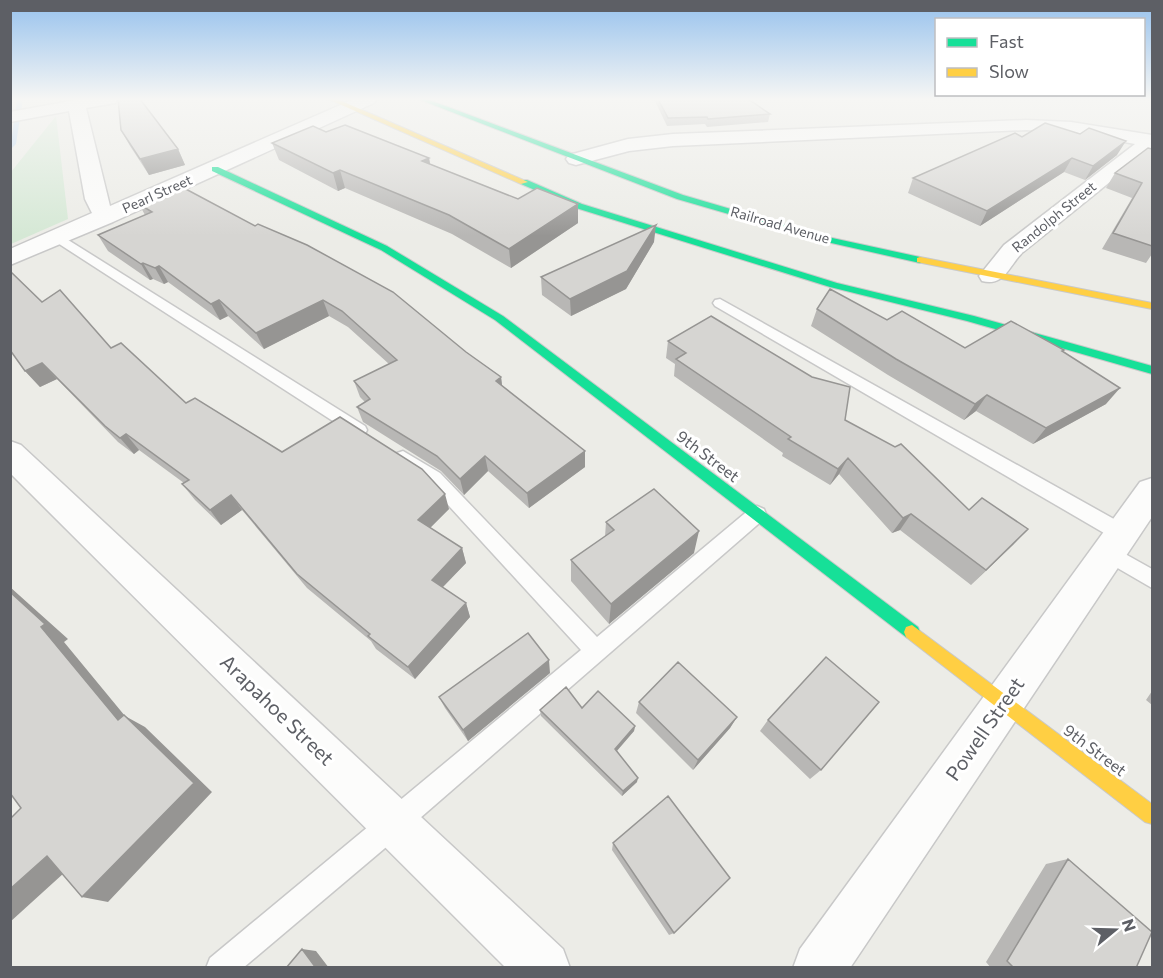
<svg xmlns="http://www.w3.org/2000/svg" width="1163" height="978" viewBox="0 0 1163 978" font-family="Commissioner,sans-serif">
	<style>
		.green { fill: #d5e8d5 }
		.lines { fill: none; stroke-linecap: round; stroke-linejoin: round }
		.stream { fill: #bdd8f5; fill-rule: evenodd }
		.lane-casing { stroke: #c8c8c8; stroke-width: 3 }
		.street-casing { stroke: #c8c8c8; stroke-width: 3 }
		.fast-casing { stroke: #c9c9c9; stroke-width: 2 }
		.slow-casing { stroke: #c9c9c9; stroke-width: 2 }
		.lane { fill: #fcfcfb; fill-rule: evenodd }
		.street { fill: #fcfcfb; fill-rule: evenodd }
		.fast { fill: #16e098; fill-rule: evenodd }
		.slow { fill: #ffcf43; fill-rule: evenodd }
		.wall { fill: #b8b7b5 }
		.shaded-wall { fill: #969593 }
		.building { fill: #d6d5d2; stroke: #969593; stroke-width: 1.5 }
		.labels { text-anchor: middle; stroke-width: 6; stroke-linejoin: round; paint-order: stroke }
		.far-street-label { font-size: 14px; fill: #5d5f65; stroke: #fff }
		.street-label { font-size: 16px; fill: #5d5f65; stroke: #fff }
		.near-street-label { font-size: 20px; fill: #5d5f65; stroke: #fff }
	</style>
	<rect width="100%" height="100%" fill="#ecece7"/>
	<!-- green -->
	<path class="green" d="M56,116l12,103 -57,25v-72z"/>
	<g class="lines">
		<!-- stream -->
		<path class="stream" d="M17,99h6l-7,45 -6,6z"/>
		<defs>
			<path id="lane" d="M57,233l308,193 2,4 -2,4h-12l-300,-194 -2,-3z
				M720,299l410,229 2,6 -2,6 -7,2 -7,-2 -401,-234 -2,-3 2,-3z
				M403,451l37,22 157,164 153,-128 7,-3 7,3 2,5 -2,5 -360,313 -161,136h-37l4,-10 371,-308 -153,-167 -31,-20 -3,-5 3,-5z
				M1109,545l43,24v19l-50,-29 -3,-6 3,-6z"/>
			<path id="street" d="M82,99h36l-3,4 -29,5 24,98 244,-107h23l-3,4 -261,119 -103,43v-16l82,-36 -7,-14 -16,-88 -59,11v-10z
				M1026,120l45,2 81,13v13c-43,35 -86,69 -129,104 -14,13 -18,35 -41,29l-3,-5 25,-31 131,-101 -64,-12 -45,-2 -353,16 -44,5 -53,14 -7,-2 -3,-4 3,-4 59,-16 45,-5z
				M10,441l11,4 542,504 7,19h-64l-496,-495z
				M1152,478v39l-302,451h-57l7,-19 340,-467z"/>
			<path id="fast" d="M418,99h9l256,96 140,41 97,21 5,3 -5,3 -102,-23 -141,-41z
				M212,167h6l169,79 116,70 415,311 2,5 -2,5 -6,2 -6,-2 -411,-317 -114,-70 -169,-79z
				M521,180h6l55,24 255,79 137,33 178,50v8l-185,-53 -137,-34 -254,-79 -55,-24z"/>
			<path id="slow" d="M328,99h9l191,83 -7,2z
				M920,257l232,46v6l-235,-47v-4z
				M912,625l240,179v20l-7,-2 -239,-185 -2,-5 2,-5z"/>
		</defs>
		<!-- lane casing -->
		<use href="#lane" class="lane-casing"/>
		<!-- street casing -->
		<use href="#street" class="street-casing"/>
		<!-- fast casing -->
		<use href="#fast" class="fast-casing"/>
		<!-- slow casing -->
		<use href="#slow" class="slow-casing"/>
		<!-- lane -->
		<use href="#lane" class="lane"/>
		<!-- street -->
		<use href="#street" class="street"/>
		<!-- fast -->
		<use href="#fast" class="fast"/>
		<!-- slow -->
		<use href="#slow" class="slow"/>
	</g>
	<!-- wall -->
	<path class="wall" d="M654,99h94l22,15 -2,8 -61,5 -2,-3 -38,2z
		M121,130l57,19 7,16 -36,10 -19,-29z
		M326,132l103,26 1,6 88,35 60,5v19l-67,45 -59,-34 -107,-46 -7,3 -59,-31 -7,-17z
		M1022,137l95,18 -32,25 -21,-8 -84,54 -72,-33 5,-15z
		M1152,149v105l-6,9 -44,-14 30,-51 -26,-10 9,-15z
		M139,204l327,148 35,25 1,9 83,65v16l-56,41 -41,-37 -24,24 -23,-24 -78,-49 -6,-15 8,-5 -5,-5 -6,-16 35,-17 -41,-37 -19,-11 -65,33 -36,-33 -8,4 -52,-38 -4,2 -11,-5 -3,1 -42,-29 -10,-16 47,-20z
		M654,242l-28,47 -55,27 -29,-21 -1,-18z
		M42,302l69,46 75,55 96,49 167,57 -19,19 32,20 4,15 -23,24 23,16 4,14 -55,62 -39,-30 -5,-8 -64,-53 -65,-78 -21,15 -26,-25 -13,-16 2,-1 -45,-33 -5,4 -16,-12 -61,-63 -17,8 -15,-16z
		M817,309l70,11 78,28 99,2 -1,1 43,53 -73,40 -57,-33 -12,9 -76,-45 -77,-49z
		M668,341l177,79 124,90 59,19 -57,56 -71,-55 -8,3 -53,-59 -9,11 -48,-29 1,-3 -109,-77 1,-12 -9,-6z
		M606,522l88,31 -85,71 -38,-43v-21l34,-23z
		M550,673l-82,68 -23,-33 -6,-11z
		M1152,691v14l-6,-5z
		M639,702l98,15 -7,11 -37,42 -57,-57z
		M582,708l53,18 -1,5 -17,20 20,31 -15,14 -81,-80 -1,-6z
		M768,720l53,50 -11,9 -50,-48z
		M613,843l61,90 -5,2 -57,-85z
		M1068,859l68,109h-145l-5,-6 60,-98z"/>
	<!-- shaded-wall -->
	<path class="shaded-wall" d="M1126,141l-9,14 -32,25 8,-14z
		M178,149l7,16 -36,10 -9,-16z
		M429,158l3,17 -10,-14z
		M1072,158l-8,14 -84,54 7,-15z
		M340,170l5,18 -7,3 -5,-18z
		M578,204v19l-67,45 -2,-19z
		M656,225l-2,17 -28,47 -55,27 -1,-17z
		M143,263l10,16 -3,1 -9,-16z
		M159,266l9,16 -4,2 -9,-16z
		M219,300l9,16 -8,4 -9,-16z
		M323,300l6,16 -65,33 -8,-16z
		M42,363l15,16 -17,8 -15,-16z
		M501,377l2,16 -7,-12z
		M1120,388l-14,16 -73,40 13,-16z
		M987,395l-11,16 -12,9 11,-16z
		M126,434l13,16 -5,4 -14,-16z
		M585,451v16l-56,41 -2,-15z
		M485,456l3,15 -24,24 -4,-16z
		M848,458l-9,16 -9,11 8,-16z
		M445,494l4,15 -26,26 -5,-15z
		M231,495l11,15 -21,15 -11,-15z
		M911,514l-11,16 -8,3 11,-15z
		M1028,529l-15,16 -42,40 15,-15z
		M699,531l-5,22 -85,71 2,-20z
		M462,548l4,15 -29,30 -5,-13z
		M10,587l58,52 -4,3 61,74 20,11 67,65 -104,110 -26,-5 -72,-305z
		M466,603l4,14 -55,62 -7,-12z
		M549,660l1,13 -82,68 -5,-11z
		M737,717l-7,11 -37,42 5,-10z
		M635,726l-1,5 -20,23 1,-5z
		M638,778l-1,4 -15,14 1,-5z
		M47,856l28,7 -65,59v-33z
		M302,949l14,2 13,17h-13z"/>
	<!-- building -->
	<path class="building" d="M118,99h22l38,50 -38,10 -19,-29z
		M658,99h90l22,15 -62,5 -1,-2 -39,1z
		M1045,123l35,11 9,-6 37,13 -33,25 -21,-8 -85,53 -74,-33 102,-45 7,4z
		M345,125l84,33 -7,3 96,38 19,-11 41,16 -69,45 -60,-34 -109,-45 -7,3 -61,-30 41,-17 13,6z
		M1148,148l4,1v97l-39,-13 29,-50 -27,-10z
		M182,187l73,39 3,-2 49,21 86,47 73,60 35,25 -5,4 89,70 -58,42 -42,-37 -25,23 -23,-23 -80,-49 13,-8 -16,-18 43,-21 -55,-49 -19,-11 -67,33 -37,-33 -8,4 -52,-38 -4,2 -12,-5 -2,1 -43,-29 54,-23 -13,-8z
		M656,225l-29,46 -57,28 -29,-22z
		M11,272l31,30 18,-12 51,58 10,-5 65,60 9,-5 87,54 58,-35 82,52 23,25 -27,26 44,28 -30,32 34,23 -58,64 -40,-31 2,-2 -73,-60 -66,-79 -21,15 -28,-26 7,-4 -63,-46 -6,4 -15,-12 -63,-63 -17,8 -15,-21z
		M830,289l57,31 15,-9 63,37 46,-27 53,29 -2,1 58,37 -74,40 -59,-33 -12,9 -79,-45 -79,-50z
		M711,316l101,61 38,10 -5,33 50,27 6,-3 68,66 13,-12 46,31 -42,41 -75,-56 -8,4 -55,-60 -10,11 -50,-30 3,-2 -115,-78 10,-6 -18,-12z
		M654,489l45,42 -88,73 -40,-44 43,-30 -8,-8z
		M10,592l35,32 -4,3 77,93 6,-5 70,68 -112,114 -35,-41 -37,33v-70l11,-11 -11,-15z
		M528,633l21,27 -86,70 -24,-33z
		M826,657l53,45 -58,68 -53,-50z
		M678,662l59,55 -39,43 -59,-58z
		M566,687l16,21 16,-17 37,35 -20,23 23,29 -15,13 -83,-81z
		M668,796l62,82 -56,55 -61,-90z
		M1068,859l84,73 -16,36h-122l-7,-7z
		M302,949l14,19h-30z"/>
	<!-- sky -->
	<linearGradient id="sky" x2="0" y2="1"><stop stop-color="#97c2ed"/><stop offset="0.42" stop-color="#f6f6f4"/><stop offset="1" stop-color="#f6f6f4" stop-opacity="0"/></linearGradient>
	<rect width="1163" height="236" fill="url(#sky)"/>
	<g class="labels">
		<!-- far-street labels -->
		<g class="far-street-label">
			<text transform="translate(157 194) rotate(-24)" y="5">Pearl Street</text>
			<text transform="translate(1054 217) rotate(-39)" y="5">Randolph Street</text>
			<text transform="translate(780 225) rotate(16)" y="5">Railroad Avenue</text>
		</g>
		<!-- street labels -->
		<g class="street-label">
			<text transform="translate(708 456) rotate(37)" y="6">9th Street</text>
			<text transform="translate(1095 750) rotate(37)" y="6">9th Street</text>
		</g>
		<!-- near-street labels -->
		<g class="near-street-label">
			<text transform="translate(277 710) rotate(44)" y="7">Arapahoe Street</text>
			<text transform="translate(985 729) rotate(-55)" y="7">Powell Street</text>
		</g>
	</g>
	<!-- border -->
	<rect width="1163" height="978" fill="none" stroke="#5d5f65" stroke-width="24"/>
	<!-- legend -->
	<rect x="935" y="18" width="210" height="78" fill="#ffffff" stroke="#bebfc1" stroke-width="1.5"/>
	<rect x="947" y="38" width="30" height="9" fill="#16e098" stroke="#bebfc1" stroke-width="1.5"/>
	<text x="989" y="48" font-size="18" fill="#5d5f65">Fast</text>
	<rect x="947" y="68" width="30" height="9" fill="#ffcf43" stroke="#bebfc1" stroke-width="1.5"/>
	<text x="989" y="78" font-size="18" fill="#5d5f65">Slow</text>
	<!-- north arrow -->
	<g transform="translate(1115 930) rotate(71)" stroke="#ffffff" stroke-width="4.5" paint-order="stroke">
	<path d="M0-4.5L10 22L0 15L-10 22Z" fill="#5d5f65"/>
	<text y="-9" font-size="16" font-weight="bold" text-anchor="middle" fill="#5d5f65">N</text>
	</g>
</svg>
